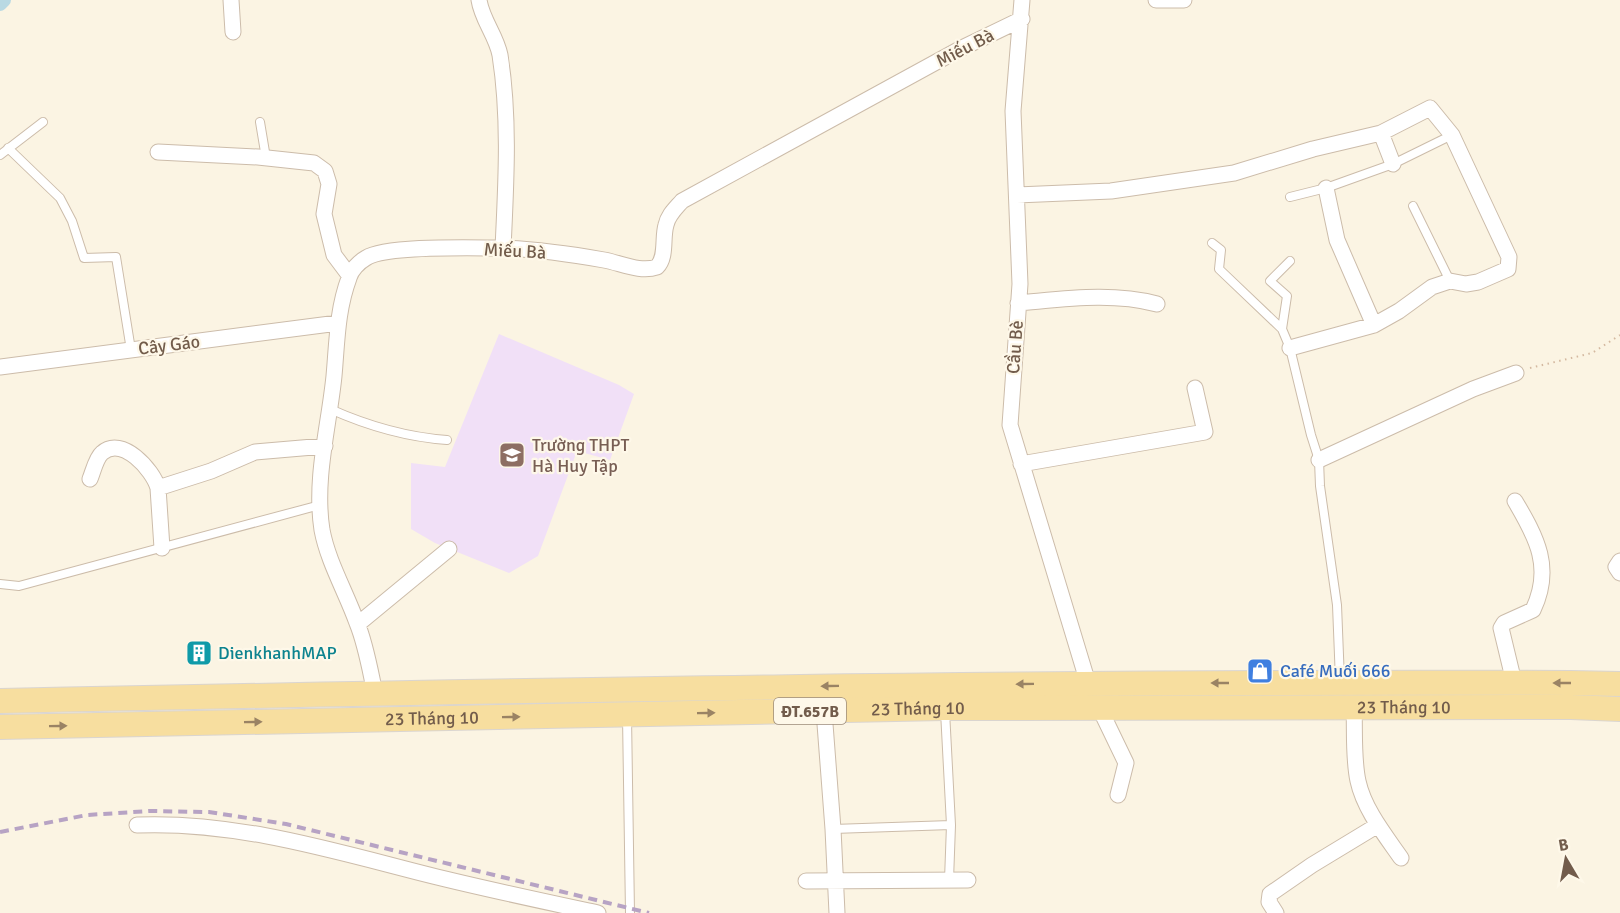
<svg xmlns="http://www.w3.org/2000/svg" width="1620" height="913" viewBox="0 0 1620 913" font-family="Signika,sans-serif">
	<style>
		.education { fill: #f1e0f7 }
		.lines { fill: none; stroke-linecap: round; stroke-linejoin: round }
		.canal { stroke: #b9d9e3; stroke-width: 14 }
		.service-casing { stroke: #ccbcaa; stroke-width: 10 }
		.minor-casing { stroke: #ccbcaa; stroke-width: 17 }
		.primary-casing { stroke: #dad5d0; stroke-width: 26 }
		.path { stroke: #d4b9a0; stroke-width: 2; stroke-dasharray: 1.5 4.5; stroke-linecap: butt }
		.service { stroke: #fff; stroke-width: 8 }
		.minor { stroke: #fff; stroke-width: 15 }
		.primary { stroke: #f7de9f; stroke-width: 24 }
		.rail { stroke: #b7a3c4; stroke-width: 4; stroke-dasharray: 9 6; stroke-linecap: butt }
		.oneway { fill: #9a8364 }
		.labels { text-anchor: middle; stroke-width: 4.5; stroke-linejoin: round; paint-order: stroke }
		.shield { fill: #fef8e9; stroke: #9c8b7a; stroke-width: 1.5 }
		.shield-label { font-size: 16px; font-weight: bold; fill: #725c4b }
		.street-label { font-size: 18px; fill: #725c4b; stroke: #fef8e9 }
		.education-label { font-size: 18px; fill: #785e54; stroke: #fef8e9; text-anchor: start }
		.culture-label { font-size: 18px; fill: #0d838f; stroke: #fef8e9; text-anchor: start }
		.shop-label { font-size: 18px; fill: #366cbe; stroke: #fef8e9; text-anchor: start }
	</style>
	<rect width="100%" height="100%" fill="#fbf4e3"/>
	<!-- education -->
	<path class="education" d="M499,334l120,51 15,9 -24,66 -33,-9 -39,105 -29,17 -74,-30 -24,-14v-66l34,4z"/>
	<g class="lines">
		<!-- canal -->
		<path class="canal" d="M0,4l4,-4"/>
		<defs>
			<path id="service" d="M260,122l6,36
				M8,148l52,50 12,23 12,37 32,-1 15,93
				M0,155l43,-33
				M1290,197l36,-9 67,-24 59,-29
				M1413,206l37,75
				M1212,243l9,7 -2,19 63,60
				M1290,261l-20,20 17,15 -5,33 8,19 21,87 8,25 1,26 17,119 3,76
				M330,409c38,17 76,28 117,31
				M0,584l19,2 301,-81
				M945,711l6,114 -2,55
				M627,716l3,197
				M833,829l118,-4"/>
			<path id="minor" d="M231,0l2,32
				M479,0c3,20 17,35 21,55 10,64 6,129 3,193
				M1022,0l-9,111 7,173 -10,141 78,258
				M1156,0h28
				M1381,133l12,31
				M158,152l100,5 56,6 11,8 4,13 -5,30 10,41 15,20
				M1326,188l11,52 37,85
				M1017,195l94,-4 123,-18 79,-24 68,-16 49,-25 22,27 57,122 -1,12 -30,13 -12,2 -16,-3 -18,6 -33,24 -25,14 -84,23
				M1018,303c47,-4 93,-11 139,1
				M0,367l338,-44
				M1319,460l154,-71 43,-16
				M1021,464l184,-32 -10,-44
				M90,479c3,-7 6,-21 12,-26 20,-18 51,17 56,35l53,-17 44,-19 70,-6
				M158,488l4,60
				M1620,561l-4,6 4,6
				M358,624l91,-75
				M1514,682l-13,-54 3,-5 29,-13c20,-42 4,-72 -18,-109
				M375,693c-5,-23 -9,-48 -18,-70 -11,-31 -29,-61 -35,-93 -8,-51 7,-104 12,-154 3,-33 3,-66 15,-98 2,-8 10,-16 17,-20 20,-13 107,-10 135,-10 34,1 69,6 103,12 17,3 36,13 53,7 10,-10 5,-29 9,-42 2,-10 9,-16 16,-24l278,-152 62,-30
				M1099,707l27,56 -8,32
				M1354,707c1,24 -1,51 4,74 6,28 27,54 43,77
				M824,711l9,118 4,84
				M137,825c100,-4 197,26 292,50 56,14 113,26 169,38
				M806,881l162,-1
				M1276,913l-7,-11 1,-8 42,-29 66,-40"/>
			<g id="primary">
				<path d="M0,701c524,-11 1047,-20 1571,-18l49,1"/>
				<path id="s1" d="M0,727l944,-19 627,-1 49,2"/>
			</g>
		</defs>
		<!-- service casing -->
		<use href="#service" class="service-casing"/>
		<!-- minor casing -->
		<use href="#minor" class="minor-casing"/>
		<!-- primary casing -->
		<use href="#primary" class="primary-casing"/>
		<!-- path -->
		<path class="path" d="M1530,368l62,-15 28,-18"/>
		<!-- service -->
		<use href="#service" class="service"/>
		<!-- minor -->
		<use href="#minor" class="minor"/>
		<!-- primary -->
		<use href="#primary" class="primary"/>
		<!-- rail -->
		<path class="rail" d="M0,832l87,-17 63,-4 59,1 77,12 363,89"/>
	</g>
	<!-- one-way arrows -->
	<defs><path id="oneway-solid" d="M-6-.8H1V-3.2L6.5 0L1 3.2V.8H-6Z" transform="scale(1.5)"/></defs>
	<g class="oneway">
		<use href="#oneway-solid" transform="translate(1220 683) rotate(180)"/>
		<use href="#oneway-solid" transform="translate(1562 683) rotate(-180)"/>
		<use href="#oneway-solid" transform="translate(1025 684) rotate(179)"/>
		<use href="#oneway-solid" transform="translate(830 686) rotate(179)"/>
		<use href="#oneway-solid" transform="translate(706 713) rotate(-1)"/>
		<use href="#oneway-solid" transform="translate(511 717) rotate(-1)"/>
		<use href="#oneway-solid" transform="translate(253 722) rotate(-1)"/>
		<use href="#oneway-solid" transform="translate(58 726) rotate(-1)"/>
	</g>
	<!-- icons -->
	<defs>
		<symbol id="school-square" viewBox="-11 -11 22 22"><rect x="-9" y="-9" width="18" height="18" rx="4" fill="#8d6e63" stroke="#fef8e9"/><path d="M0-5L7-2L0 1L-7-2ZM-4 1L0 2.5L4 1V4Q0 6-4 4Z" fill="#fff"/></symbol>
		<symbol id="building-square" viewBox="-11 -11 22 22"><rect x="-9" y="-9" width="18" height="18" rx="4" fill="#0f9aa8" stroke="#fef8e9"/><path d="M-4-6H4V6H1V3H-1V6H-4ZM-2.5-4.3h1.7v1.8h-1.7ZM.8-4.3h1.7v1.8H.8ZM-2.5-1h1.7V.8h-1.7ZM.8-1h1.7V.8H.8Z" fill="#fff"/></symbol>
		<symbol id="shop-square" viewBox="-11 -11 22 22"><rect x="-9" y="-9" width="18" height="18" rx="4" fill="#3f7fe0" stroke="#fef8e9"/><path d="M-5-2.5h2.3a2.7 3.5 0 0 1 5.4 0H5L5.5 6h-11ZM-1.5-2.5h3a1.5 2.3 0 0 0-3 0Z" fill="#fff"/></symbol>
	</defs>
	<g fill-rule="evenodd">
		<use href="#school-square" x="497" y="440" width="30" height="30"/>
		<use href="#building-square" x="184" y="638" width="30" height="30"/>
		<use href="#shop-square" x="1245" y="656" width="30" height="30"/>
	</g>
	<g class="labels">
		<!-- shield labels -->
		<rect class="shield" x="774" y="698" width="72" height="26" rx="4.5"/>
		<g class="shield-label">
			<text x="810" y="717">ĐT.657B</text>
		</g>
		<!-- street labels -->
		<g class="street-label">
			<text transform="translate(965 48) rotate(-27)" y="6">Miếu Bà</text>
			<text transform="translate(515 251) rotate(3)" y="6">Miếu Bà</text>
			<text transform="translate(169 345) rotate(-7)" y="6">Cây Gáo</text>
			<text transform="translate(1015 347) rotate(-86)" y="6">Cầu Bè</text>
			<text dy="6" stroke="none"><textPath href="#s1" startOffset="1404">23 Tháng 10</textPath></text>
			<text dy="6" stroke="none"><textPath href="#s1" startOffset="918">23 Tháng 10</textPath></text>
			<text dy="6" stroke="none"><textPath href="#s1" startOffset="432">23 Tháng 10</textPath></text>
		</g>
		<!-- education labels -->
		<g class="education-label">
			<text x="532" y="451">Trường THPT<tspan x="532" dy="21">Hà Huy Tập</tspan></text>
		</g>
		<!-- culture labels -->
		<g class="culture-label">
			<text x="218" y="659">DienkhanhMAP</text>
		</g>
		<!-- shop labels -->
		<g class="shop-label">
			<text x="1280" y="677">Café Muối 666</text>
		</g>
	</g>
	<!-- north arrow -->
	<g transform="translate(1566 859) rotate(350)" stroke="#fef8e9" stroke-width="4.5" paint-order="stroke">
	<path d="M0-4.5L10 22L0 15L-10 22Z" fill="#725c4b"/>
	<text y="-9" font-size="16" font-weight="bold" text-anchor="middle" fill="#725c4b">B</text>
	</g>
</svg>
